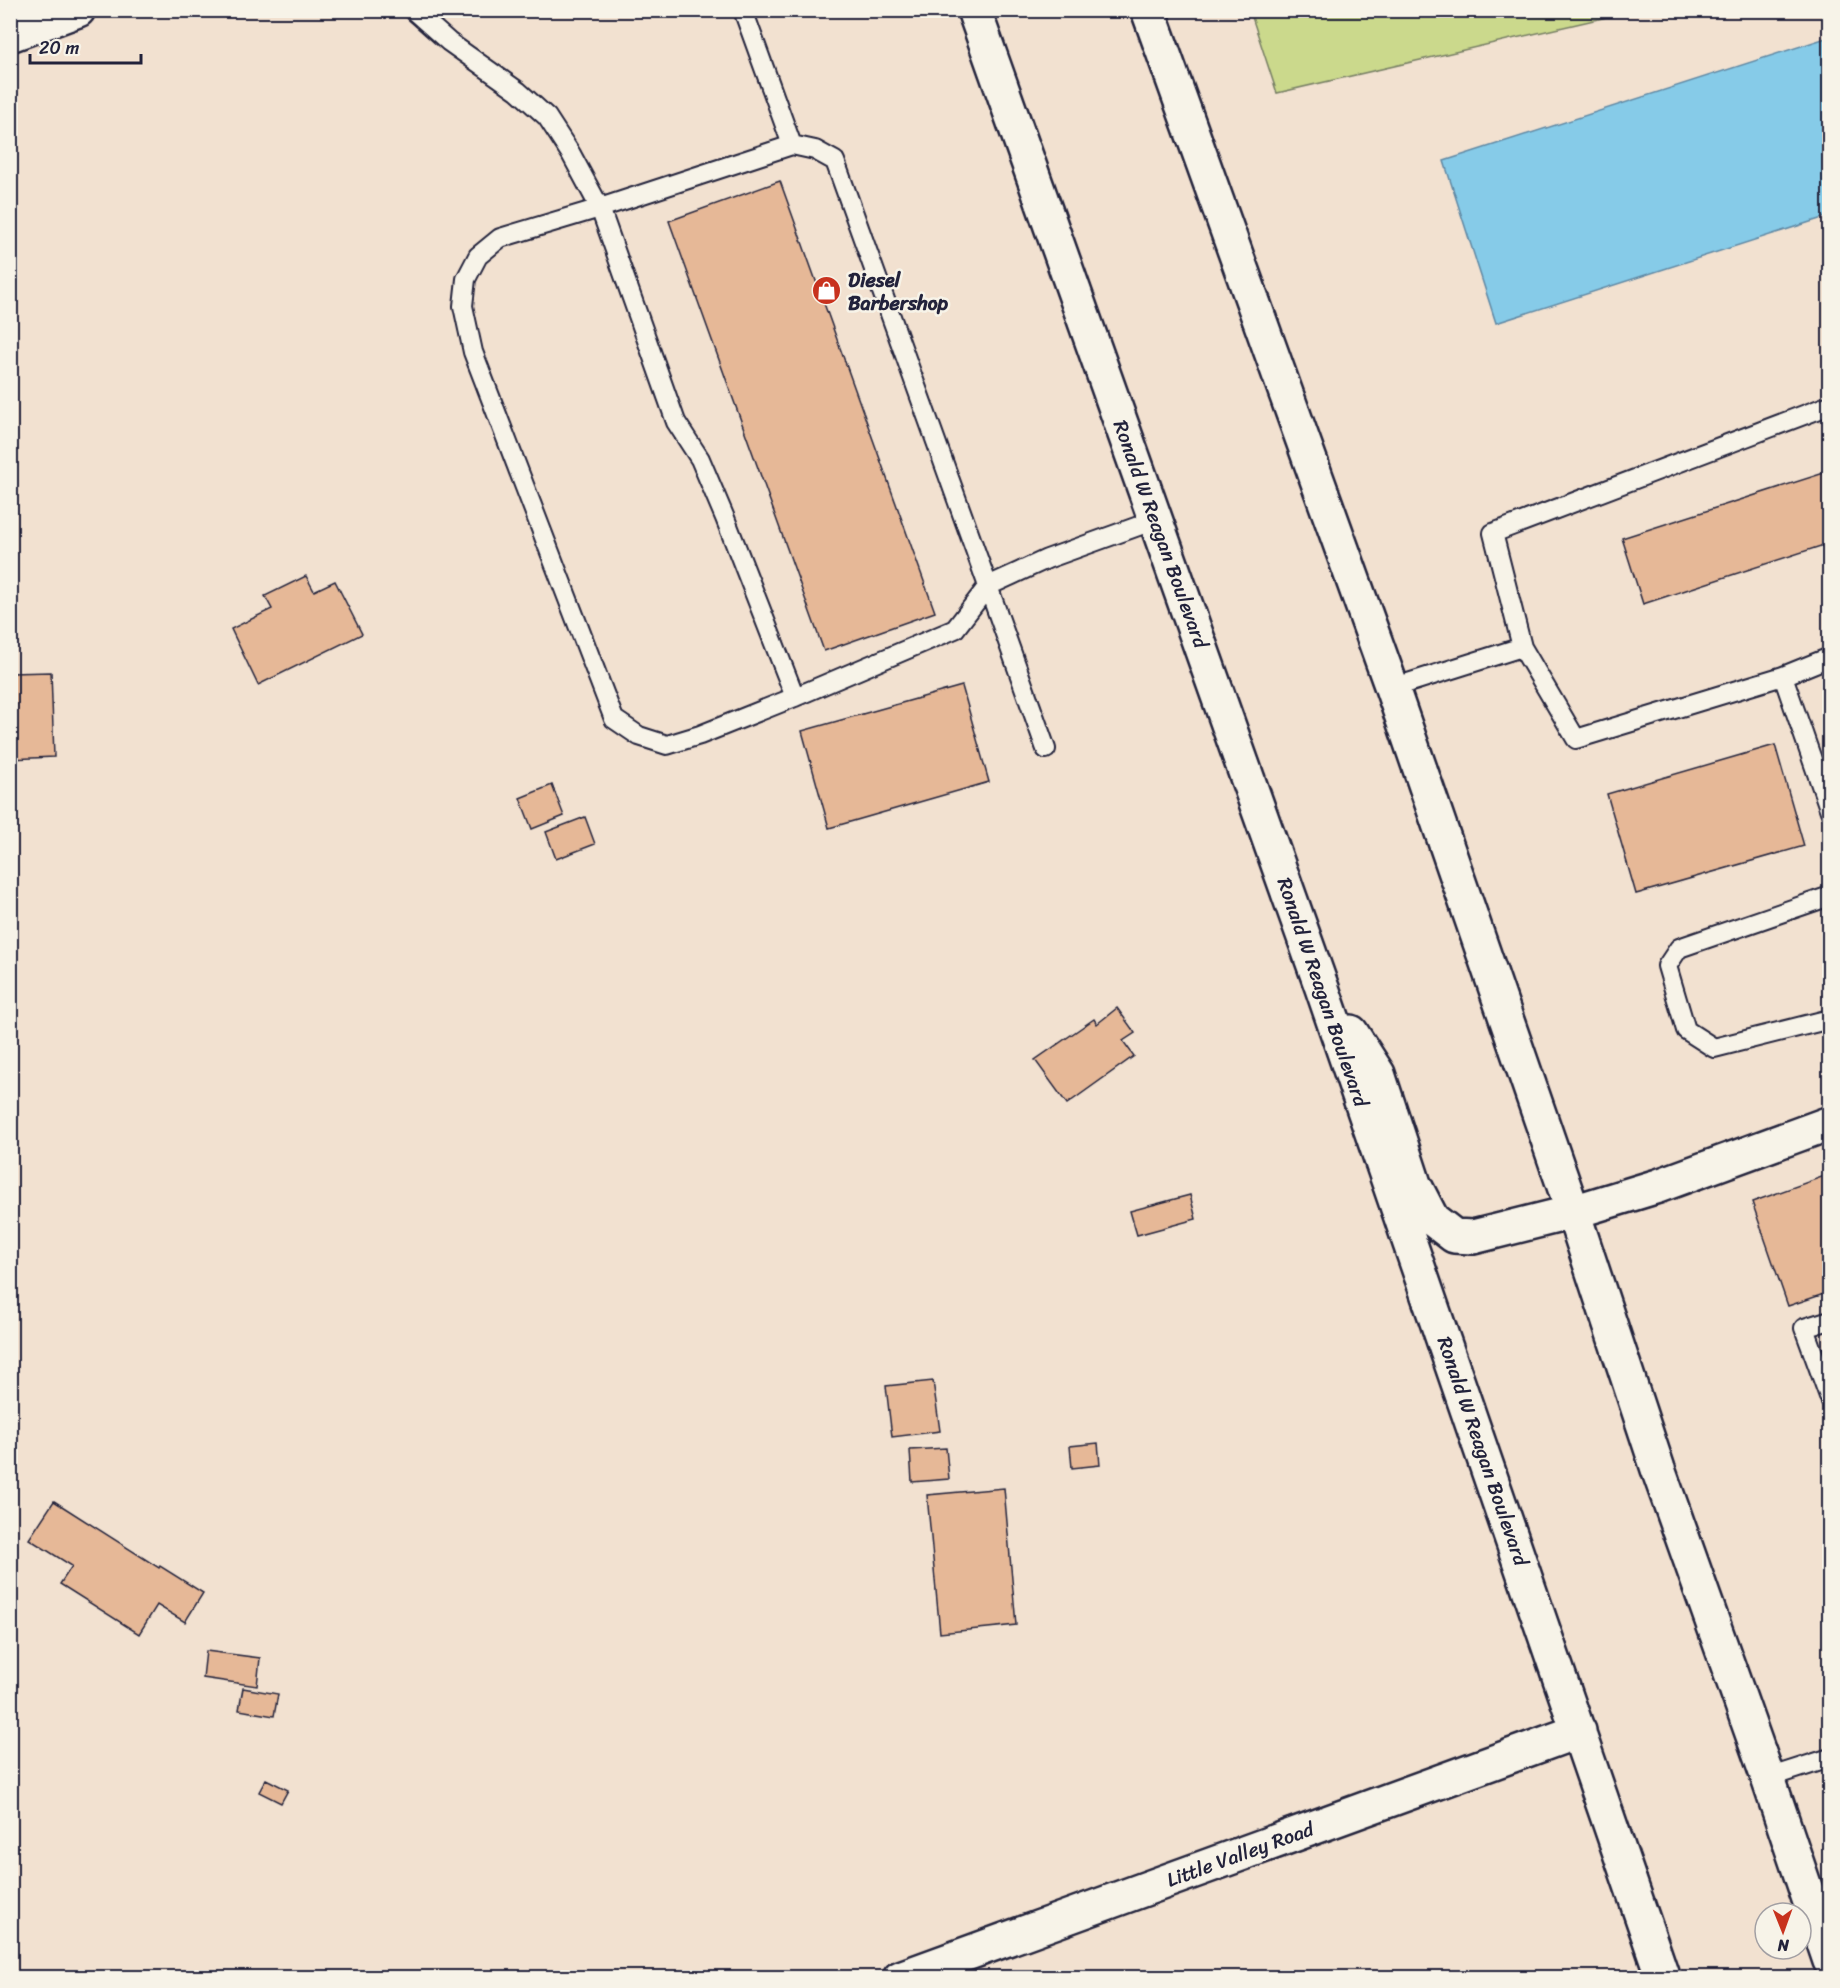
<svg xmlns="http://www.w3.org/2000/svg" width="1840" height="1988" viewBox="0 0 1840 1988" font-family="Sriracha,sans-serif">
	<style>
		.green { fill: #cbd98c; stroke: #767e64; stroke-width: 1.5 }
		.water { fill: #86cbe8; stroke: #5e87a3; stroke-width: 1.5 }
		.building { fill: #e6b897; stroke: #22223b; stroke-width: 1.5 }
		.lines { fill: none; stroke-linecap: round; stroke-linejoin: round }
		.lane-casing { stroke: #22223b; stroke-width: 22 }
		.street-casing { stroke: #22223b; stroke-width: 38 }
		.secondary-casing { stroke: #22223b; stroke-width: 38 }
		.primary-casing { stroke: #22223b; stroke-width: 38 }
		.lane { stroke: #f7f3e8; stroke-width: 18 }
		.street { stroke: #f7f3e8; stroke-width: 33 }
		.secondary { stroke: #f7f3e8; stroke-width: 33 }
		.primary { stroke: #f7f3e8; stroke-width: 33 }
		.labels { text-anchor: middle; stroke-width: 5; stroke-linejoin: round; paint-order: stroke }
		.poi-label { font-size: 20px; font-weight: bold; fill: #22223b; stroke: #f7f3e8; text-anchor: start }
		.street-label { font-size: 20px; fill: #22223b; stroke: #f7f3e8 }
	</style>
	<rect width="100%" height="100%" fill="#f2e1d0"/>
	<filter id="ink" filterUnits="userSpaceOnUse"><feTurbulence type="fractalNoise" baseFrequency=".0167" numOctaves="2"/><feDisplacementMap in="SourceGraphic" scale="12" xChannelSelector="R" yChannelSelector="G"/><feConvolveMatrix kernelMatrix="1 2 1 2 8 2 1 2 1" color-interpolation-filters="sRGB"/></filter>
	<g filter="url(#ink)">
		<!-- green -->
		<path class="green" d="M1250,11v-1l383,1 -356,82z"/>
		<!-- water -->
		<path class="water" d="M1829,37v179l-333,107 -52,-162z"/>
		<!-- building -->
		<path class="building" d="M780,181l155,431 -111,39 -155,-430z
			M1830,471v72l-187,61 -21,-66z
			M306,576l8,15 21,-10 27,53 -104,51 -27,-56 41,-20 -7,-13z
			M51,672l3,85 -44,2v-86z
			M962,686l27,96 -160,46 -27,-97z
			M1775,745l29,101 -168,48 -29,-100z
			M552,785l12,31 -32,13 -12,-31z
			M585,817l10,27 -39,15 -10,-27z
			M1117,1008l18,25 -12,8 11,15 -67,48 -32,-44 59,-41 3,5z
			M1830,1174v118l-42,14 -36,-104z
			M1190,1195l6,24 -59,16 -7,-24z
			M933,1381l7,50 -48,6 -6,-51z
			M1098,1443l2,22 -28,3 -2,-22z
			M946,1448l3,31 -37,3 -2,-32z
			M1004,1488l12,137 -76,8 -13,-138z
			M54,1501l105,67 1,-2 43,27 -18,29 -28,-17 -18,29 -79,-50 12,-18 -43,-27z
			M206,1651l54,7 -3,28 -54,-8z
			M243,1688l35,6 -4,22 -35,-6z
			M266,1779l22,11 -7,13 -22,-11z"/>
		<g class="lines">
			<defs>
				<path id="lane" d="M413,10l36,32 69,49 29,26 24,37 29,54 76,214 24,37 25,59 70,179
					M743,10l49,135
					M988,586l-33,43 -160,68 -95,38 -33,10 -28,-9 -25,-17 -141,-367 -10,-46 3,-27 12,-23 22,-18 100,-30 192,-63 23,5 20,11 153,425 59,-27 108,-39
					M988,586l58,163
					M1522,647l-29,-114 337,-128
					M1783,676l47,-19
					M1392,688l130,-41 54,92 207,-63 47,135
					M1830,896l-151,52 -12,18 19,64 28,18 116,-29
					M1830,1320l-26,8 26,71
					M1768,1778l62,-20"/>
				<path id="street" d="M1573,1212l85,-26 172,-63
					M900,1978l679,-247"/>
				<path id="secondary" d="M10,35l68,-25"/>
				<path id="primary" d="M974,10l348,978 341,990
					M1148,10l244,678 181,524 85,257 110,309 62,183
					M1351,1032l27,42 36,110 18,35 22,17 19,1 100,-25"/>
			</defs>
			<!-- lane casing -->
			<use href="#lane" class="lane-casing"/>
			<!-- street casing -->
			<use href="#street" class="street-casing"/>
			<!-- secondary casing -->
			<use href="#secondary" class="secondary-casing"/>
			<!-- primary casing -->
			<use href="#primary" class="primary-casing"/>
			<!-- lane -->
			<use href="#lane" class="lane"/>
			<!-- street -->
			<use href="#street" class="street"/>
			<!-- secondary -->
			<use href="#secondary" class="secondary"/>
			<!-- primary -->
			<use href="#primary" class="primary"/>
		</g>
	</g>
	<!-- icons -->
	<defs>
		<symbol id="shop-disc" viewBox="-11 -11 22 22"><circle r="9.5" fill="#c8321e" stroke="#f7f3e8"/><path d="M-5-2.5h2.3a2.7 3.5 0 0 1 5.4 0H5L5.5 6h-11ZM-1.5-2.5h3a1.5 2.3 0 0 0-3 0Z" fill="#fff"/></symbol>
	</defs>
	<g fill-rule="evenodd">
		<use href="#shop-disc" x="810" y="274" width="33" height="33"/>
	</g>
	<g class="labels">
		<!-- poi labels -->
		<g class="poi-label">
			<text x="848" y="287">Diesel<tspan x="848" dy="23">Barbershop</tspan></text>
		</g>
		<!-- street labels -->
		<g class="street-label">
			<text transform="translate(1161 534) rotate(70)" y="7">Ronald W Reagan Boulevard</text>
			<text transform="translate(1323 992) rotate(71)" y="7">Ronald W Reagan Boulevard</text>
			<text transform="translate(1483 1451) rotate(71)" y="7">Ronald W Reagan Boulevard</text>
			<text transform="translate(1240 1854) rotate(-20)" y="7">Little Valley Road</text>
		</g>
	</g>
	<!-- margin -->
	<rect width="1840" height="1988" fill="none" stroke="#f7f3e8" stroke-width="36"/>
	<rect x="18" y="18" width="1804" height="1952" fill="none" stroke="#22223b" stroke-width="2" filter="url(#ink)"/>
	<!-- north arrow -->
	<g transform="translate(1783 1931) rotate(179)"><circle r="28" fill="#f7f3e8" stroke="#a29fa3" stroke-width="1.5"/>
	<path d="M0-4.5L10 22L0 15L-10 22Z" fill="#c8321e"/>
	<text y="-9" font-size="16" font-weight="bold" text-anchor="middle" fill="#22223b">N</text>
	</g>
	<!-- scale -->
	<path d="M30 54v9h111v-9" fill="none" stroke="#22223b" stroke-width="3"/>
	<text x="39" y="54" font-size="18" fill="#22223b" stroke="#f7f3e8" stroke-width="4.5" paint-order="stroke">20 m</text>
</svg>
